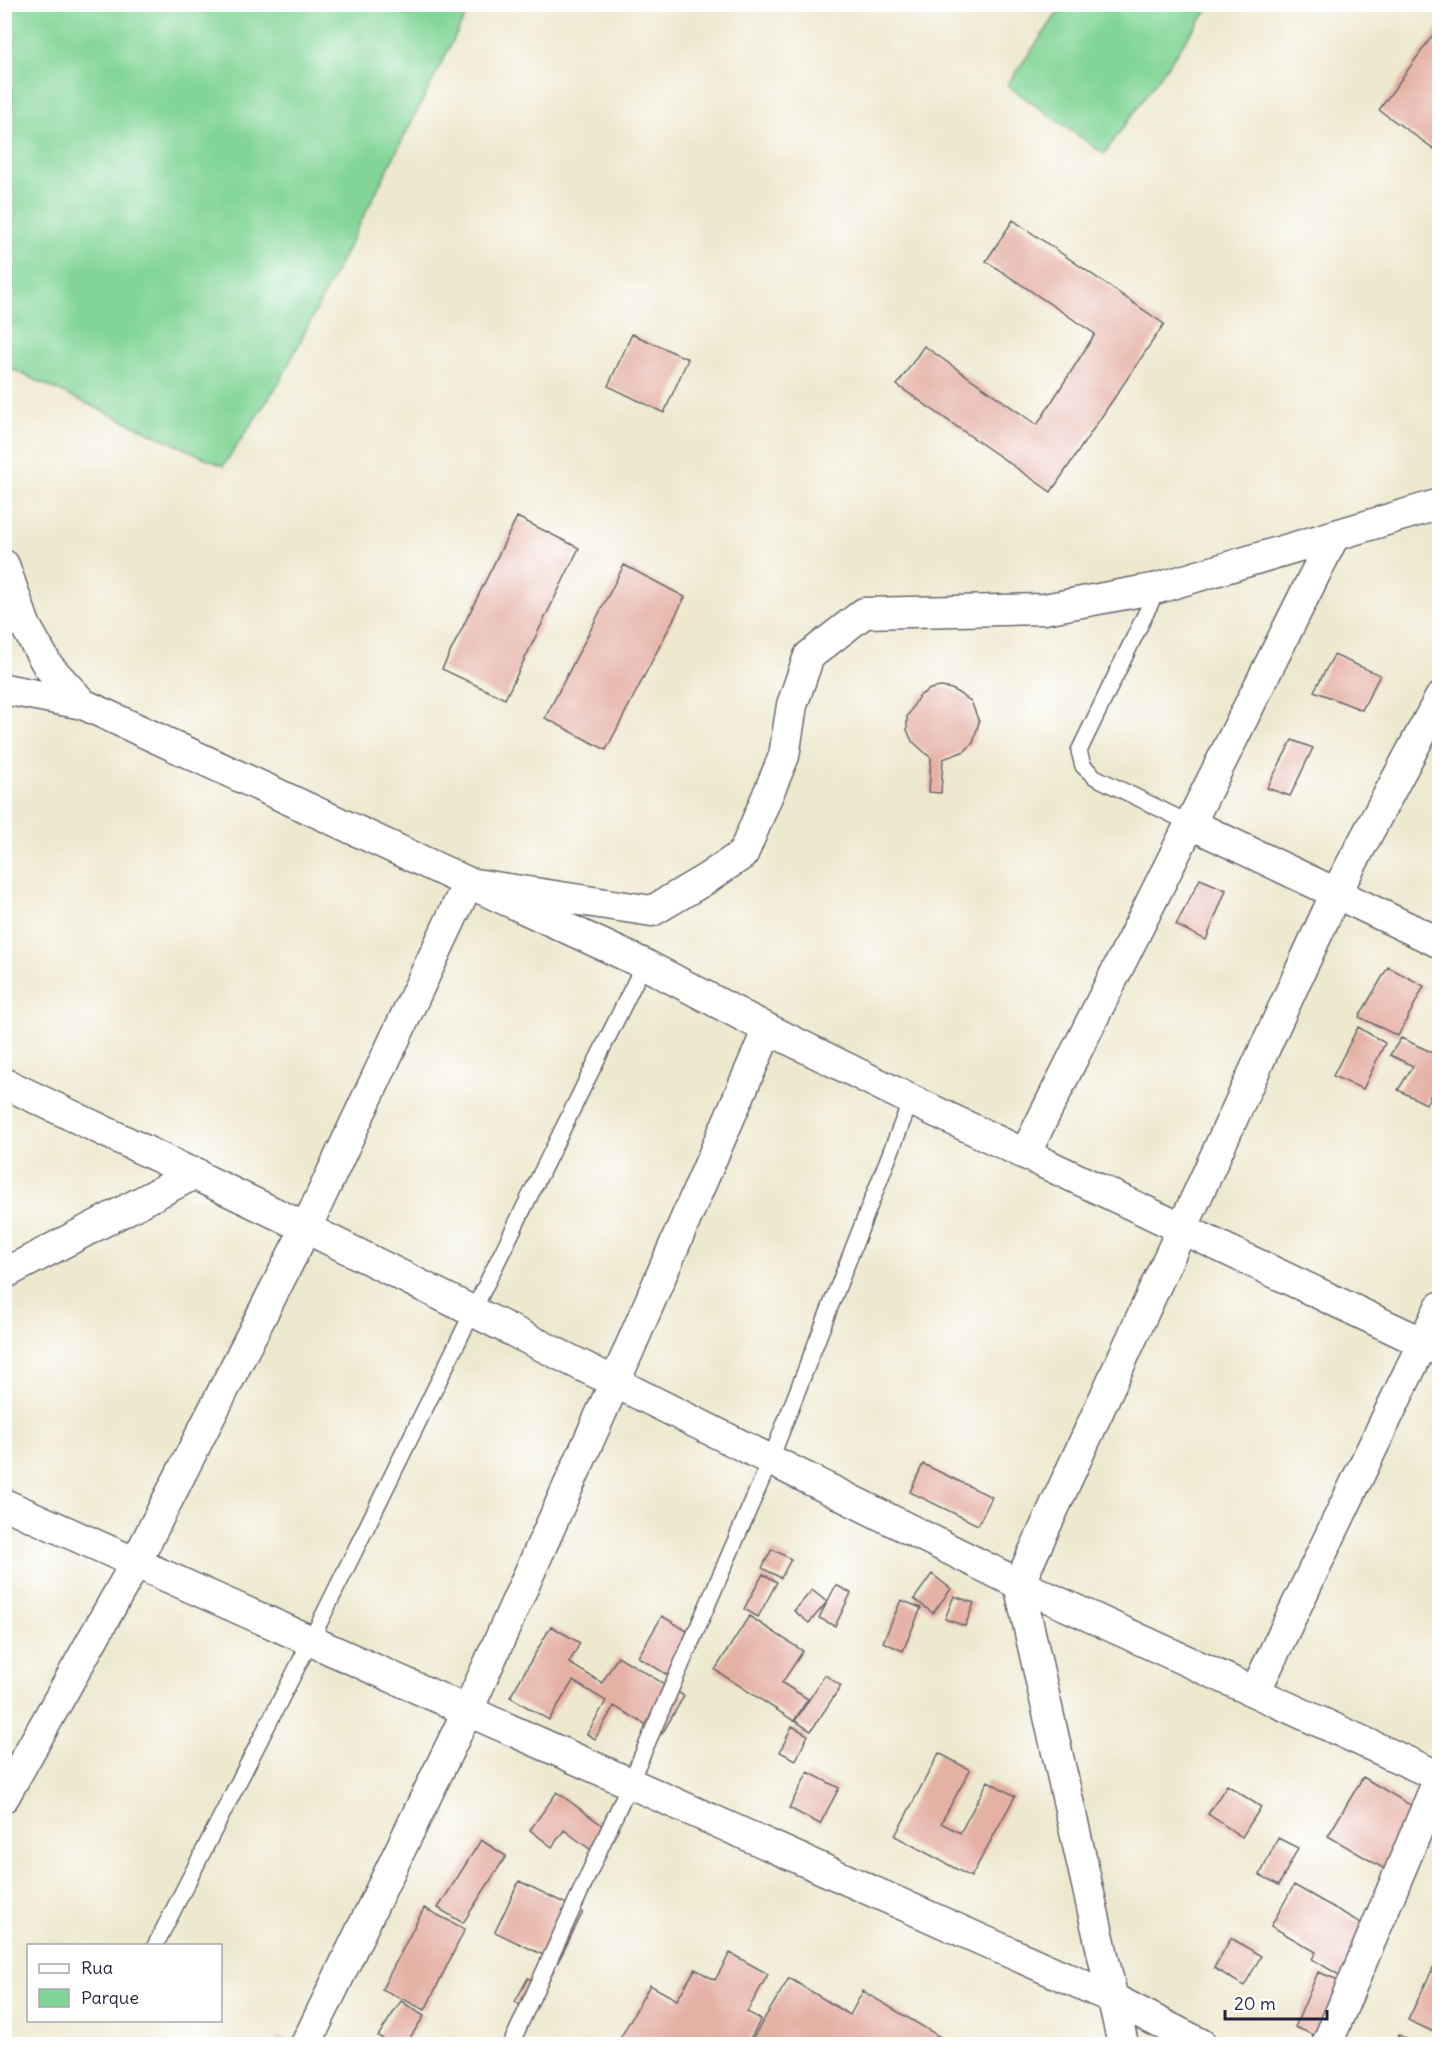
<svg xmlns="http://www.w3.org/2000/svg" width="1444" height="2049" viewBox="0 0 1444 2049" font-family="Delius,sans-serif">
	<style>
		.green { fill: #83d597; stroke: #527c69; stroke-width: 1.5 }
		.building { fill: #e5b1a5 }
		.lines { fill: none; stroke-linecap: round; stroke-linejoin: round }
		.lane-casing { stroke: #69676e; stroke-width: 18 }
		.street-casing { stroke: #69676e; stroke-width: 33 }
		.lane { stroke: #fff; stroke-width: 15 }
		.street { stroke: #fff; stroke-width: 30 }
	</style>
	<rect width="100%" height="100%" fill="#fff"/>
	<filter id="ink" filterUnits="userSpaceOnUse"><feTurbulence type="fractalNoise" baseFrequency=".0167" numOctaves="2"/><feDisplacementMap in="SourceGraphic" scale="12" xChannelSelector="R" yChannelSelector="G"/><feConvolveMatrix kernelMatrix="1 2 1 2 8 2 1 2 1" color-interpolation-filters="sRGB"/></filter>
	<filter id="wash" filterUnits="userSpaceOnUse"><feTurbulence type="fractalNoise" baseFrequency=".008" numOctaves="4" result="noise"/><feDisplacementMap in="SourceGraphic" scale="24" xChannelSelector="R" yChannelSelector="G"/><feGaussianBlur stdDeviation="1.35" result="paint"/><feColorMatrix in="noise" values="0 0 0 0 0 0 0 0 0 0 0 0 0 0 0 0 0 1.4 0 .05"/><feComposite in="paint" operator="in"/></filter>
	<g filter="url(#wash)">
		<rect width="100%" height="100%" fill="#ede8ce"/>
		<!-- green -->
		<path class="green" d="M5,4l466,1 -192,378 -56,83 -218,-100z
			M1064,4l147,1 -107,149 -97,-69z"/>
		<g id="blocks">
			<!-- building -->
			<path class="building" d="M1440,25v128l-61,-43z
				M1013,220l151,104 -113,168 -154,-107 27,-39 113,79 58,-91 -109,-73z
				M632,334l56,25 -24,54 -56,-27z
				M517,517l62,31 -74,151 -63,-30z
				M624,565l61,32 -79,153 -61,-32z
				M1334,655l46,20 -18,35 -48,-19z
				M941,687l11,2 19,12 8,21 -6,21 -8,8 -22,8 -2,34 -12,-1 2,-34 -19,-17 -5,-11v-13l12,-21 11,-7z
				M1292,740l21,8 -23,48 -23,-8z
				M1200,879l26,11 -20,50 -30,-15z
				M1388,967l36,19 -26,50 -39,-19z
				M1358,1027l27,16 -22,46 -30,-13z
				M1401,1038l39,18v21l-14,27 -28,-14 15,-24 -23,-11z
				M923,1464l69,33 -14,28 -68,-33z
				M772,1549l19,10 -10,19 -19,-10z
				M763,1574l14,8 -19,35 -14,-8z
				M932,1574l19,15 -18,24 -19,-14z
				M836,1585l15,8 -16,33 -16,-8z
				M812,1590l15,12 -18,21 -15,-12z
				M954,1596l20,7 -9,23 -20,-7z
				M901,1600l20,8 -18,43 -20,-9z
				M662,1616l38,23 -24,41 -38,-23z
				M749,1616l54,35 -21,32 26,16 -14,22 -79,-51z
				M551,1626l29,17 -11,20 33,20 16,-27 66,40 -22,38 -48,-28 -19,33 -8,-5 19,-33 -33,-20 -24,39 -39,-23z
				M825,1675l16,11 -30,45 -16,-10z
				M792,1726l16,9 -12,25 -16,-8z
				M939,1753l31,17 -29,53 19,10 28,-52 27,15 -44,81 -76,-41z
				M808,1772l31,16 -19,36 -31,-16z
				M1363,1777l59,35 -34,59 -60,-35z
				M1227,1785l34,22 -19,30 -34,-23z
				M557,1792l57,42 -16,21 -34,-25 -12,17 -22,-17z
				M1278,1838l20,10 -19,37 -19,-10z
				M481,1840l25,16 -43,67 -25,-15z
				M519,1881l64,31 -25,50 -63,-30z
				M1294,1885l88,50 -28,49 -42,-25 4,-7 -45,-26z
				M424,1908l41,21 -40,81 -43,-21z
				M1231,1938l30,18 -17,30 -30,-18z
				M730,1953l38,21 -21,38 14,7 -14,25h-130l33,-59 27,15 18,-31 20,11z
				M1434,1966l6,3v66l-32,-15z
				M1318,1972l36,14 -23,56 -36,-15z
				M528,1978l16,8 -12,25 -17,-9z
				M789,1978l61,37 13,-24 89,53h-203z
				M401,2001l23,15 -18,28h-15l-13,-8z
				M1399,2035l17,9h-22z
				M278,2037l15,7h-18z"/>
		</g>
	</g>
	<g filter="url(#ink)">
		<use href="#blocks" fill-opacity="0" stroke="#69676e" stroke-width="1.5"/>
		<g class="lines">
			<defs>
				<path id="lane" d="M1158,588l-79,163 4,15 12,11 96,47
					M155,1946l156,-306 333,-676
					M511,2044l119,-261 140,-322 141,-361"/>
				<path id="street" d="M4,565l21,60 23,41 35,38
					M4,689l79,15 561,260 124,65 143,71 529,251
					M1191,824l249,119
					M4,1083l302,145 713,356 421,193
					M1025,1154l309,-618
					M4,1274l192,-101
					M4,1504l1108,494 89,46
					M1255,1692l185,-385
					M4,1797l132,-235 170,-334 162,-345 184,28 54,-32 37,-25 41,-98 8,-51 17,-49 55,-43 180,-4 114,-21 282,-84
					M306,2044l162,-334 147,-328 153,-353
					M1123,2044l-104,-460 317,-691 104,-195
					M1327,2044l113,-268"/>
			</defs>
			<!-- lane casing -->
			<use href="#lane" class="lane-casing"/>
			<!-- street casing -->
			<use href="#street" class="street-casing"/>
			<!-- lane -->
			<use href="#lane" class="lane"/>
			<!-- street -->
			<use href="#street" class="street"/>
		</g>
	</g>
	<!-- margin -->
	<rect width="1444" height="2049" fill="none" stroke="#fff" stroke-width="24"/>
	<!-- legend -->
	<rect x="27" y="1944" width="195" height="78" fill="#ffffff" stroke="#a7a7b1" stroke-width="1.5"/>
	<rect x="39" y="1964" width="30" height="9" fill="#ffffff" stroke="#a7a7b1" stroke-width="1.5"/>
	<text x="81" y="1974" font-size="18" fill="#22223b">Rua</text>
	<rect x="39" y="1989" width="30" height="18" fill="#83d597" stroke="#a7a7b1" stroke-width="1.5"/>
	<text x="81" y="2004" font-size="18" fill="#22223b">Parque</text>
	<!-- scale -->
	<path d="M1225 2010v9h102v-9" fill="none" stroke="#22223b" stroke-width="3"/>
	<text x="1234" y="2010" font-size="18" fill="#22223b" stroke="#ffffff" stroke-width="4.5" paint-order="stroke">20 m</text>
</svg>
